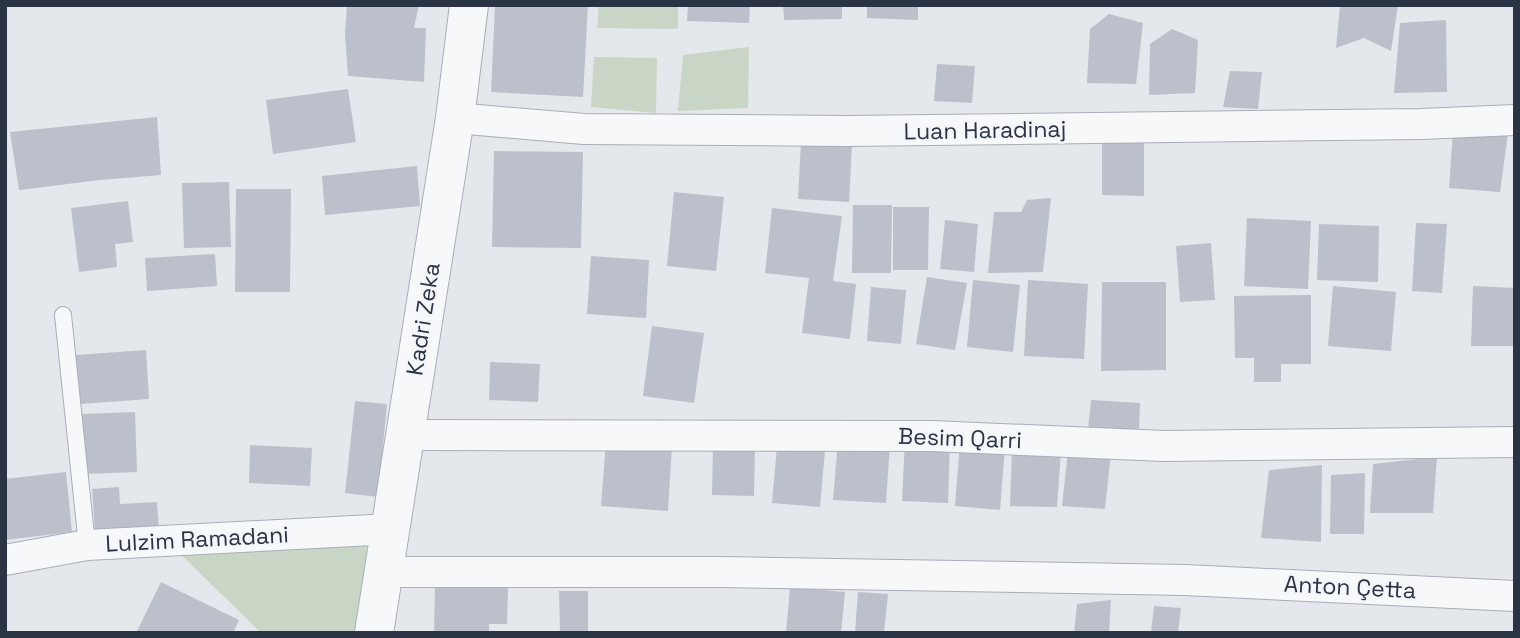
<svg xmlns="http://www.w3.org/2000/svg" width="1520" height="638" viewBox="0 0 1520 638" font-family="'Space Grotesk',sans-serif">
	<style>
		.green { fill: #c9d6c5 }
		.building { fill: #bbc0ca }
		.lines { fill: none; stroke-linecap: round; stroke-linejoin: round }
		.service-casing { stroke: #a9aeb7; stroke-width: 18 }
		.minor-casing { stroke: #a9aeb7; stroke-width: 32 }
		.tertiary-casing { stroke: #a9aeb7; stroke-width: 40 }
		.service { stroke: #f7f8fa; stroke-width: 16 }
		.minor { stroke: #f7f8fa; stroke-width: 30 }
		.tertiary { stroke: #f7f8fa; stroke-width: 38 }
		.labels { text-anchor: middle; stroke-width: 5; stroke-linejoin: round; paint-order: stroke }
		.street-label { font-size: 23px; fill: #2b3445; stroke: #f4f6f9 }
	</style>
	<rect width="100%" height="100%" fill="#e4e7ec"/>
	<!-- green -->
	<path class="green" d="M599,5h79v24l-81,-1z
		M749,47l-1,61 -70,3 5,-56z
		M594,57l63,1 -1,55 -65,-6z
		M367,540l-5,93h-101l-90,-88z"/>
	<!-- building -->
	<path class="building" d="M347,5h72l-5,23h12l-2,54 -76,-6 -3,-42z
		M495,5h93l-5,92 -92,-5z
		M688,5h62l-1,18 -62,-2z
		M783,5h59v14l-58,1z
		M867,5h51v15l-51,-2z
		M1340,5h58l-7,46 -27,-13 -28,10z
		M1109,14l34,9 -7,61 -49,-1 3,-54z
		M1446,20l1,72 -53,1 6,-70z
		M1172,29l26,11 -3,53 -46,2 1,-51z
		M937,64l38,2 -3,37 -38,-2z
		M1230,71l32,1 -4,37 -35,-2z
		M348,89l8,53 -83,12 -7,-54z
		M157,117l4,58 -61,5 -81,10 -9,-58z
		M1453,129l55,5 -8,58 -51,-4z
		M1102,138h42v58l-42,-1z
		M801,142l51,3 -3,57 -51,-3z
		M494,151l89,1 -2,96 -89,-1z
		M417,166l3,40 -95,9 -3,-39z
		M229,182l2,65 -47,1 -2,-65z
		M236,189h55l-1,103h-55z
		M674,192l50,5 -8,74 -49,-5z
		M1051,198l-8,74 -55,1 6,-61h27l6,-12z
		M128,201l5,41 -18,2 2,23 -38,5 -8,-64z
		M853,205h39l-1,68h-39z
		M893,207h36l-1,63h-35z
		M772,208l70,8 -9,65 23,3 -6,55 -48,-6 7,-55 -44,-5z
		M1247,218l64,3 -3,68 -64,-3z
		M945,220l33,4 -4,48 -34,-3z
		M1416,223l31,1 -5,69 -30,-2z
		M1319,224l60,2 -1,56 -61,-2z
		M1211,243l4,57 -35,2 -4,-56z
		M215,254l2,32 -70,5 -2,-33z
		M591,256l58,4 -3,58 -59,-4z
		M927,277l40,6 -12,67 -39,-6z
		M973,280l47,5 -7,67 -46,-5z
		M1028,280l60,4 -4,75 -60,-3z
		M1102,282h64v88l-65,1z
		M1333,286l63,6 -5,59 -63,-5z
		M1473,286l42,2v58h-44z
		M871,287l35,3 -5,54 -34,-3z
		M1311,295v69h-30v18h-27v-24h-19l-1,-62z
		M652,326l52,7 -10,70 -51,-7z
		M146,350l3,49 -69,5 -4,-49z
		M490,362l50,2 -2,38 -49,-2z
		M1091,400l49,3 -1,28 -51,-1z
		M355,401l32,3 -9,93 -33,-4z
		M135,412l2,60 -54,2 -1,-60z
		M838,440l52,3 -4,60 -53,-3z
		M905,440l45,2 -2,61 -46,-2z
		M606,441l66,4 -4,66 -67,-5z
		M960,442l45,4 -5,64 -45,-4z
		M250,445l62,3 -2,38 -61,-3z
		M713,446l42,1 -1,49 -42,-1z
		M777,446l48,4 -5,57 -48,-4z
		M1012,450l49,1 -4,56 -47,-1z
		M1068,451l43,2 -6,56 -43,-3z
		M1437,457l-4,56h-63l3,-49z
		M1322,465l-1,77 -60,-4 8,-68z
		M66,472l6,60 -67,8v-61z
		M1365,473l-1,61h-34l1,-59z
		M119,487l1,17 37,-2 2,27 -64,4 -3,-44z
		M161,582l78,38 -6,13h-97z
		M435,587l73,1 -1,36h-18v9h-55z
		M790,587l55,5 -4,41h-55z
		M559,591h29v42h-28z
		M858,592l30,2 -4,39h-29z
		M1111,600l-2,33h-35l3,-29z
		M1154,606l27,2 -3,25h-27z"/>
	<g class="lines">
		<defs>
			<path id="service" d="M63,315l24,230"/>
			<path id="minor" d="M455,118l129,11 262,2 575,-7 94,-4
				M405,435l527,1 232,10 351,-4
				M5,560l82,-15 304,-16
				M384,572h337l464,8 330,16"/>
			<path id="tertiary" d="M374,633l81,-515 14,-113"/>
		</defs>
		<!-- service casing -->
		<use href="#service" class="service-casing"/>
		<!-- minor casing -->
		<use href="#minor" class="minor-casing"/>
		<!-- tertiary casing -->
		<use href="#tertiary" class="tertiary-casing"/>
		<!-- service -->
		<use href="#service" class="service"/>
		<!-- minor -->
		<use href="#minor" class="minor"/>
		<!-- tertiary -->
		<use href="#tertiary" class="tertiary"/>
	</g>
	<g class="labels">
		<!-- street labels -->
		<g class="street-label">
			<text transform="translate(985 130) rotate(-1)" y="8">Luan Haradinaj</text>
			<text transform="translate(423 319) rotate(-81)" y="8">Kadri Zeka</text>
			<text transform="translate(960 438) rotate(2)" y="8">Besim Qarri</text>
			<text transform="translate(197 539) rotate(-3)" y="8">Lulzim Ramadani</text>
			<text transform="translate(1350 587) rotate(3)" y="8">Anton Çetta</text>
		</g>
	</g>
	<!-- border -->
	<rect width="1520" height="638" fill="none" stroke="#2b3445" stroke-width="14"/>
</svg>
